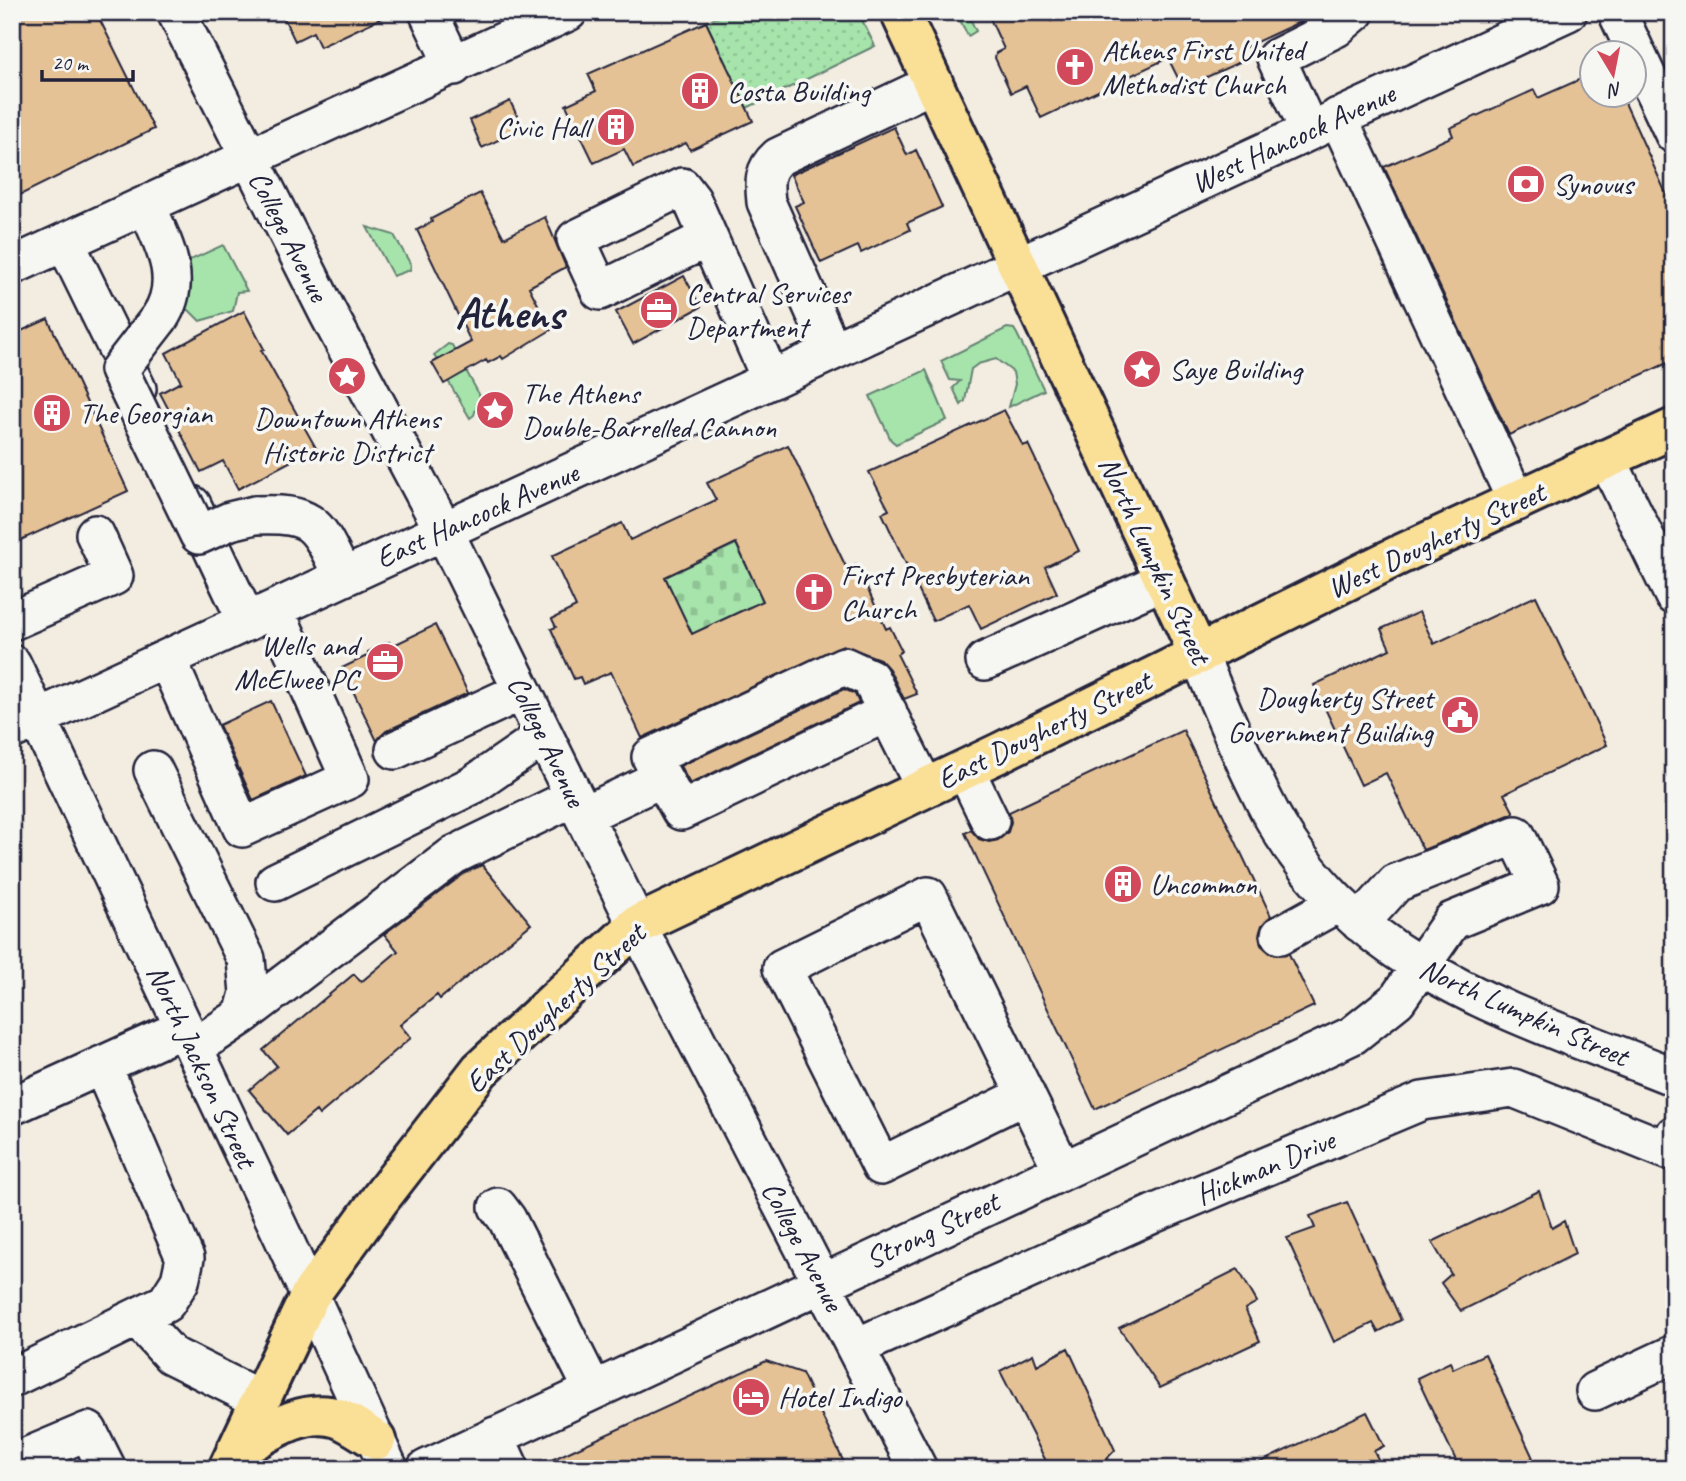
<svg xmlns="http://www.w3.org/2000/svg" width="1686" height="1481" viewBox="0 0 1686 1481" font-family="Caveat,sans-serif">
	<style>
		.grass { fill: #a6e4ab; stroke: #648373; stroke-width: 2 }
		.cemetery { fill: url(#cemetery-stones); stroke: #648373; stroke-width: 2 }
		.park { fill: url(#park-dots); stroke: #648373; stroke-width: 2 }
		.building { fill: #e5c296; stroke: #22223b; stroke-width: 2; fill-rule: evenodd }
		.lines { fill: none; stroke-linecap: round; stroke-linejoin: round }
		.minor-casing { stroke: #22223b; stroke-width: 42 }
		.major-casing { stroke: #22223b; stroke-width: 44 }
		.minor { stroke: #f6f6f2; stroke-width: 37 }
		.major { stroke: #fadf96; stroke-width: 38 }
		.minor-bridge-casing { stroke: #22223b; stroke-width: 42; stroke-linecap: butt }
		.minor-bridge { stroke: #f6f6f2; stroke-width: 37 }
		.labels { text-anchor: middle; stroke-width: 7; stroke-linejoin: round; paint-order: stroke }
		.poi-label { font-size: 30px; fill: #22223b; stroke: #f6f6f2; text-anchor: start }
		.street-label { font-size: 30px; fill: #22223b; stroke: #f6f6f2 }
		.town-label { font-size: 44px; font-weight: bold; fill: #22223b; stroke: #f6f6f2 }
	</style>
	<defs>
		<pattern id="cemetery-stones" width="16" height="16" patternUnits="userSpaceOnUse" patternTransform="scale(1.75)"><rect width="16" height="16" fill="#a6e4ab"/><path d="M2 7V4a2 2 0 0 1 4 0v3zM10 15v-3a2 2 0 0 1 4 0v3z" fill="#8fc394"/></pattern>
		<pattern id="park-dots" width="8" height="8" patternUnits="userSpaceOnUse" patternTransform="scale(1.75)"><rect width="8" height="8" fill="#a6e4ab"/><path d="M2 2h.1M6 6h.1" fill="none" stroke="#8fc394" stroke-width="1.8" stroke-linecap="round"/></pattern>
	</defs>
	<rect width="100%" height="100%" fill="#f3ece0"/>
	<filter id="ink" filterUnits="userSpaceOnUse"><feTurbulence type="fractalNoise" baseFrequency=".0143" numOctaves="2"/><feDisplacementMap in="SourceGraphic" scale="14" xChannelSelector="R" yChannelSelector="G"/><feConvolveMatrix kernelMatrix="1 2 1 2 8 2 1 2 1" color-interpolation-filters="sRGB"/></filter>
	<g filter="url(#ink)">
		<!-- grass -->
		<path class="grass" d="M956,12h11l9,19 -8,5z
			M367,227l27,8 17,30 -1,5 -17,6z
			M223,245l24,46 -10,1 -4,19 -33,10 -11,-11h-6l6,-21 -3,-27z
			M1007,328l7,1 3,5 27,56 -35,17 6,-23 -2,-12 -17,-13 -18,5 -7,5 -6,32 -4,4 -8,-17 7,-7 -10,-1 -9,-19z
			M448,344l4,1 28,51 -6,19 -4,3 -22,-37 -3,-25 -8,5 -3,-6z
			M926,370l21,50 -51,24 -5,-4 -21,-44z"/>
		<!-- cemetery -->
		<path class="cemetery" d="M736,544l31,65 -20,-1 -55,26 -27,-57z"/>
		<!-- park -->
		<path class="park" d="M726,12h132l17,34 -128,62 -41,-86z"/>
		<!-- building -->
		<path class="building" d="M12,12h84l58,117 -142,70z
			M281,12h113l-74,35 -7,-15 -18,9z
			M987,12h60l4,9 18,-9h252l-82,38 5,10 -61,28 -15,-30 -127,60 -15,-32 -15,7 -16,-35 1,-5 8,-4z
			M706,22l47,99 -63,29 -4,-7 -53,24 -9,-18 -30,14 -28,-58 30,-14 -8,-17z
			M1592,74v20h29l53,117v149l-165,75 -125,-268 69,-31 -3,-8 84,-38 4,8z
			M510,101l13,27 -41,20 -12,-28z
			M894,127l13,28 9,-5 26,57 -35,16 3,7 -49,23 -3,-7 -37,17 -26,-57 9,-4 -13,-27z
			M480,193l24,45 41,-21 21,50 -37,20 22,43 -48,29 -2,-3 -13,7 -2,-3 -42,24 -12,-21 39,-21 -54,-112 15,-8 -1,-3z
			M684,276l17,31 -68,37 -17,-32z
			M244,311l20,38 -3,1 55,98 -78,41 -15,-28 -22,11 -41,-79 21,-11 -15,-29z
			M48,319l80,172 -116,53v-209z
			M1004,410l19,36 5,-2 51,107 -34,16 12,26 -76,36 -12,-25 -36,17 -51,-108 7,-3 -20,-38z
			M788,445l59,124 9,-5 30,65 4,-2 12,24 -5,3 20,40 -13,5 -15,-30 -9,-10 -37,-14 -201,93 -31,-66 -28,12 -3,-7 -6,2 -23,-50 5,-2 -4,-8 24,-12 -24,-51 70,-33 8,17 86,-40 -9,-17zM736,543l27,58 -71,33 -27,-57z
			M1536,596l71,149 -103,49 10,19 -91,37 -37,-77 -25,12 -47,-100 76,-36 -9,-20 38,-17 15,32z
			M435,625l33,68 -82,38 -9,10 -35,-73 27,-13 -1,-3 10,-5 11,-5 3,4z
			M844,689l11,5 4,9 -169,81 -10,-18z
			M271,701l35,75 -53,24 -34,-75z
			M1183,730l88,186 -9,9 -3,10 2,10 9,8 19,1 25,52 -219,103 -130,-276 6,-3 8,9 10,3 9,-2 10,-8 3,-10 -2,-10z
			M482,865l49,59 -91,75 -3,-4 -37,30 11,13 -92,77 -3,-4 -29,24 -38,-45 28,-24 -14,-16 91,-76 7,8 37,-31 -14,-17 81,-61z
			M1539,1191l13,37 12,-7 11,33 -114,57 -20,-28 10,-9 -19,-32z
			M1347,1202l54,118 -23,12 -5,-9 -39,19 -47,-104 28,-10 -5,-12z
			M1238,1269l19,33 -12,7 15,32 -100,47 -41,-60z
			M1068,1348l47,102 -18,19h-47l-50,-98 33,-17 4,11z
			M1485,1354l48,104 -24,11h-49l-43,-91 33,-16 3,7z
			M766,1361l36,12 45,96h-315z
			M1367,1412l17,34 -10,5 9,18h-137z"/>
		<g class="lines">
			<defs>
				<path id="minor" d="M176,12l152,301 116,218 193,394 281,544
					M428,12l26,54
					M1617,12l57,122
					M1338,117l179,385
					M1309,130l-33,-72 60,-30 19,-16
					M146,205c17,38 39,74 14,112
					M708,238l-108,53 -24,-52 106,-52 10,13 79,180
					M65,242l72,147
					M12,266l556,-254
					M832,351l-66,-149c-2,-19 -3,-32 12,-45l156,-74
					M1607,459l67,137
					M192,505l55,117
					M255,515c62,-3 62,11 88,62
					M12,621l102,-45 -19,-42
					M1199,655c22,53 45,108 72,159 87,158 248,200 403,263
					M167,659l75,169 108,-49 -75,-169
					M985,661l180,-81
					M12,664l271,573 106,232
					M888,712l-207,99 -30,-54 193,-91 26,12 55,110
					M12,730l1556,-718
					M395,750l127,-59
					M965,769l25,52
					M153,770l93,189 3,34 -6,22 -49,33
					M584,815l61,-29
					M275,882l198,-97 71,-49
					M1280,935l58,-32
					M243,1015l211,-160 120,-58
					M1026,1095l-145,71 -99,-198 146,-72 134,273
					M12,1106l172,-78
					M498,1207l9,12 86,171
					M138,1319l33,36 88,44
					M857,1347l296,-133 269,-113 91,-13 154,62 7,-15
					M12,1378l154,-75 14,-22 5,-23 -83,-193
					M1595,1391l79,-37
					M495,1436l15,33
					M12,1463l76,-32 19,38
					M426,1469l927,-434 44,-35 55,-79 88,-36 -24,-50 -120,48 -36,40"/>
				<path id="major" d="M900,12l299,643
					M236,1451c28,-16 67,-45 102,-33 13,5 26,15 38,22
					M228,1469l82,-174 70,-96 100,-129 157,-145 362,-172 398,-197 277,-128"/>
			</defs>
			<!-- minor casing -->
			<use href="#minor" class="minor-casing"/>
			<!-- major casing -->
			<use href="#major" class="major-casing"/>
			<!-- minor -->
			<use href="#minor" class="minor"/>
			<!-- major -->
			<use href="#major" class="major"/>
			<defs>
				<path id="minor-bridge" d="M160,317l-41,53 80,165 31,-14 25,-6"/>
			</defs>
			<!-- minor-bridge casing -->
			<use href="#minor-bridge" class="minor-bridge-casing"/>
			<!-- minor-bridge -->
			<use href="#minor-bridge" class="minor-bridge"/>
		</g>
	</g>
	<!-- icons -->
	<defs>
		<symbol id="church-disc" viewBox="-11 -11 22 22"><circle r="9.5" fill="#d1495b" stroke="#f6f6f2"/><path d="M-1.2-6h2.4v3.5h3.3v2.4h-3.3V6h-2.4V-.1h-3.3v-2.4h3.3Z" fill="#fff"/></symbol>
		<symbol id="building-disc" viewBox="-11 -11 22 22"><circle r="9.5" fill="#d1495b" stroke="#f6f6f2"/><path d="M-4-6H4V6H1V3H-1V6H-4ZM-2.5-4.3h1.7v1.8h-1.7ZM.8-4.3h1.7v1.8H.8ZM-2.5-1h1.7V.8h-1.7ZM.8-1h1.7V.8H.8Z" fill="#fff"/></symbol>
		<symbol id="bank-disc" viewBox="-11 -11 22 22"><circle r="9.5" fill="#d1495b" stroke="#f6f6f2"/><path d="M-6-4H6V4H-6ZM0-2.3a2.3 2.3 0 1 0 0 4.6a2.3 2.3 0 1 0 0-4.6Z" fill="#fff"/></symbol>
		<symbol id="office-disc" viewBox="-11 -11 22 22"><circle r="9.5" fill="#d1495b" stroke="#f6f6f2"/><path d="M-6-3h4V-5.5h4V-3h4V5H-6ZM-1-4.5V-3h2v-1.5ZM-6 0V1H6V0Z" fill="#fff"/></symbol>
		<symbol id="sight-disc" viewBox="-11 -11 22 22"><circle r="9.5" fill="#d1495b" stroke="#f6f6f2"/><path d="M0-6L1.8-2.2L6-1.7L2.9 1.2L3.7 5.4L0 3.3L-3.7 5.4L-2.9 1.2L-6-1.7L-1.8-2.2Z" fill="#fff"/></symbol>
		<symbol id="civic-disc" viewBox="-11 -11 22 22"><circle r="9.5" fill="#d1495b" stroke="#f6f6f2"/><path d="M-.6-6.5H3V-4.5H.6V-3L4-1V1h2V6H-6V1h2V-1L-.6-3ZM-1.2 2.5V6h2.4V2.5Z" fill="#fff"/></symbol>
		<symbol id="hotel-disc" viewBox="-11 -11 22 22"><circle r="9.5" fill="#d1495b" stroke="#f6f6f2"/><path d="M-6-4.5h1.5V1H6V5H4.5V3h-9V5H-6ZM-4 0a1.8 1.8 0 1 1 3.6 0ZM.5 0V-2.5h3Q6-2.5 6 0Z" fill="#fff"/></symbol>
	</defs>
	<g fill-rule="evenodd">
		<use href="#church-disc" x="1053" y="45" width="44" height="44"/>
		<use href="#building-disc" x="678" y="69" width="44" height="44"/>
		<use href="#building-disc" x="594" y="105" width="44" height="44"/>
		<use href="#bank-disc" x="1504" y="162" width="44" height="44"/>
		<use href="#office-disc" x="637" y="288" width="44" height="44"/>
		<use href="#sight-disc" x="1120" y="347" width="44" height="44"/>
		<use href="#sight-disc" x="325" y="354" width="44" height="44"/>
		<use href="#sight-disc" x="473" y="388" width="44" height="44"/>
		<use href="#building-disc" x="30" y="391" width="44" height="44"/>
		<use href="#church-disc" x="792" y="570" width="44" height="44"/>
		<use href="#office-disc" x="363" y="640" width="44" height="44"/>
		<use href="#civic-disc" x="1438" y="693" width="44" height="44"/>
		<use href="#building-disc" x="1101" y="862" width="44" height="44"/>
		<use href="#hotel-disc" x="729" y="1375" width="44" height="44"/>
	</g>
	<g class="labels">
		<!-- poi labels -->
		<g class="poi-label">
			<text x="1102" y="60">Athens First United<tspan x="1102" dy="34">Methodist Church</tspan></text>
			<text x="727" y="101">Costa Building</text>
			<text x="589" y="137" text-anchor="end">Civic Hall</text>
			<text x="1553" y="194">Synovus</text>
			<text x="686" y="303">Central Services<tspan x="686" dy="34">Department</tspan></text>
			<text x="1169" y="379">Saye Building</text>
			<text x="522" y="403">The Athens<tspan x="522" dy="34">Double-Barrelled Cannon</tspan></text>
			<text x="79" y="423">The Georgian</text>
			<text x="347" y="428" text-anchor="middle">Downtown Athens<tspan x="347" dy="34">Historic District</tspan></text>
			<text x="841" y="585">First Presbyterian<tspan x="841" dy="34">Church</tspan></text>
			<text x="358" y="655" text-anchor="end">Wells and<tspan x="358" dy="34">McElwee PC</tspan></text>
			<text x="1433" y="708" text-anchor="end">Dougherty Street<tspan x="1433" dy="34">Government Building</tspan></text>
			<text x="1150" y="894">Uncommon</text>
			<text x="778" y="1407">Hotel Indigo</text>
		</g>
		<!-- street labels -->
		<g class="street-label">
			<text transform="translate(1293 138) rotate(-25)" y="10">West Hancock Avenue</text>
			<text transform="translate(289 236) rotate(63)" y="10">College Avenue</text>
			<text transform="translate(477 515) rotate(-24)" y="10">East Hancock Avenue</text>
			<text transform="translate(1436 540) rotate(-25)" y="10">West Dougherty Street</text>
			<text transform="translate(1155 560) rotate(65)" y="10">North Lumpkin Street</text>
			<text transform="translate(1044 730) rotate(-26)" y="10">East Dougherty Street</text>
			<text transform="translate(547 741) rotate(64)" y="10">College Avenue</text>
			<text transform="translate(555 1008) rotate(-43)" y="10">East Dougherty Street</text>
			<text transform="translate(1524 1012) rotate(24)" y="10">North Lumpkin Street</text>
			<text transform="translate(202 1066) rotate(65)" y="10">North Jackson Street</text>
			<text transform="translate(1265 1167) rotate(-23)" y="10">Hickman Drive</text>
			<text transform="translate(932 1230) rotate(-25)" y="10">Strong Street</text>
			<text transform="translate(803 1246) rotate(62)" y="10">College Avenue</text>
		</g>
		<!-- town labels -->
		<g class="town-label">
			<text x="509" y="328">Athens</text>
		</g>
	</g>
	<!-- margin -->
	<rect width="1686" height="1481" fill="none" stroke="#f6f6f2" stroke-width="42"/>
	<rect x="21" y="21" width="1644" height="1439" fill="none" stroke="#22223b" stroke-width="2.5" filter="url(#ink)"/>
	<!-- north arrow -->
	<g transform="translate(1613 74) rotate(170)"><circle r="33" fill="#f6f6f2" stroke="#a1a1a9" stroke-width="2"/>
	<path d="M0-5L12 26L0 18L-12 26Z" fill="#d1495b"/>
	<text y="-10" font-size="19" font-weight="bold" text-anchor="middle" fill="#22223b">N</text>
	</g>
	<!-- scale -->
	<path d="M42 70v10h91v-10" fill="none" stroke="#22223b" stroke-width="3.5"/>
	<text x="52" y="70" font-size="21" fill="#22223b" stroke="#f6f6f2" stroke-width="5" paint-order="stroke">20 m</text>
</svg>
